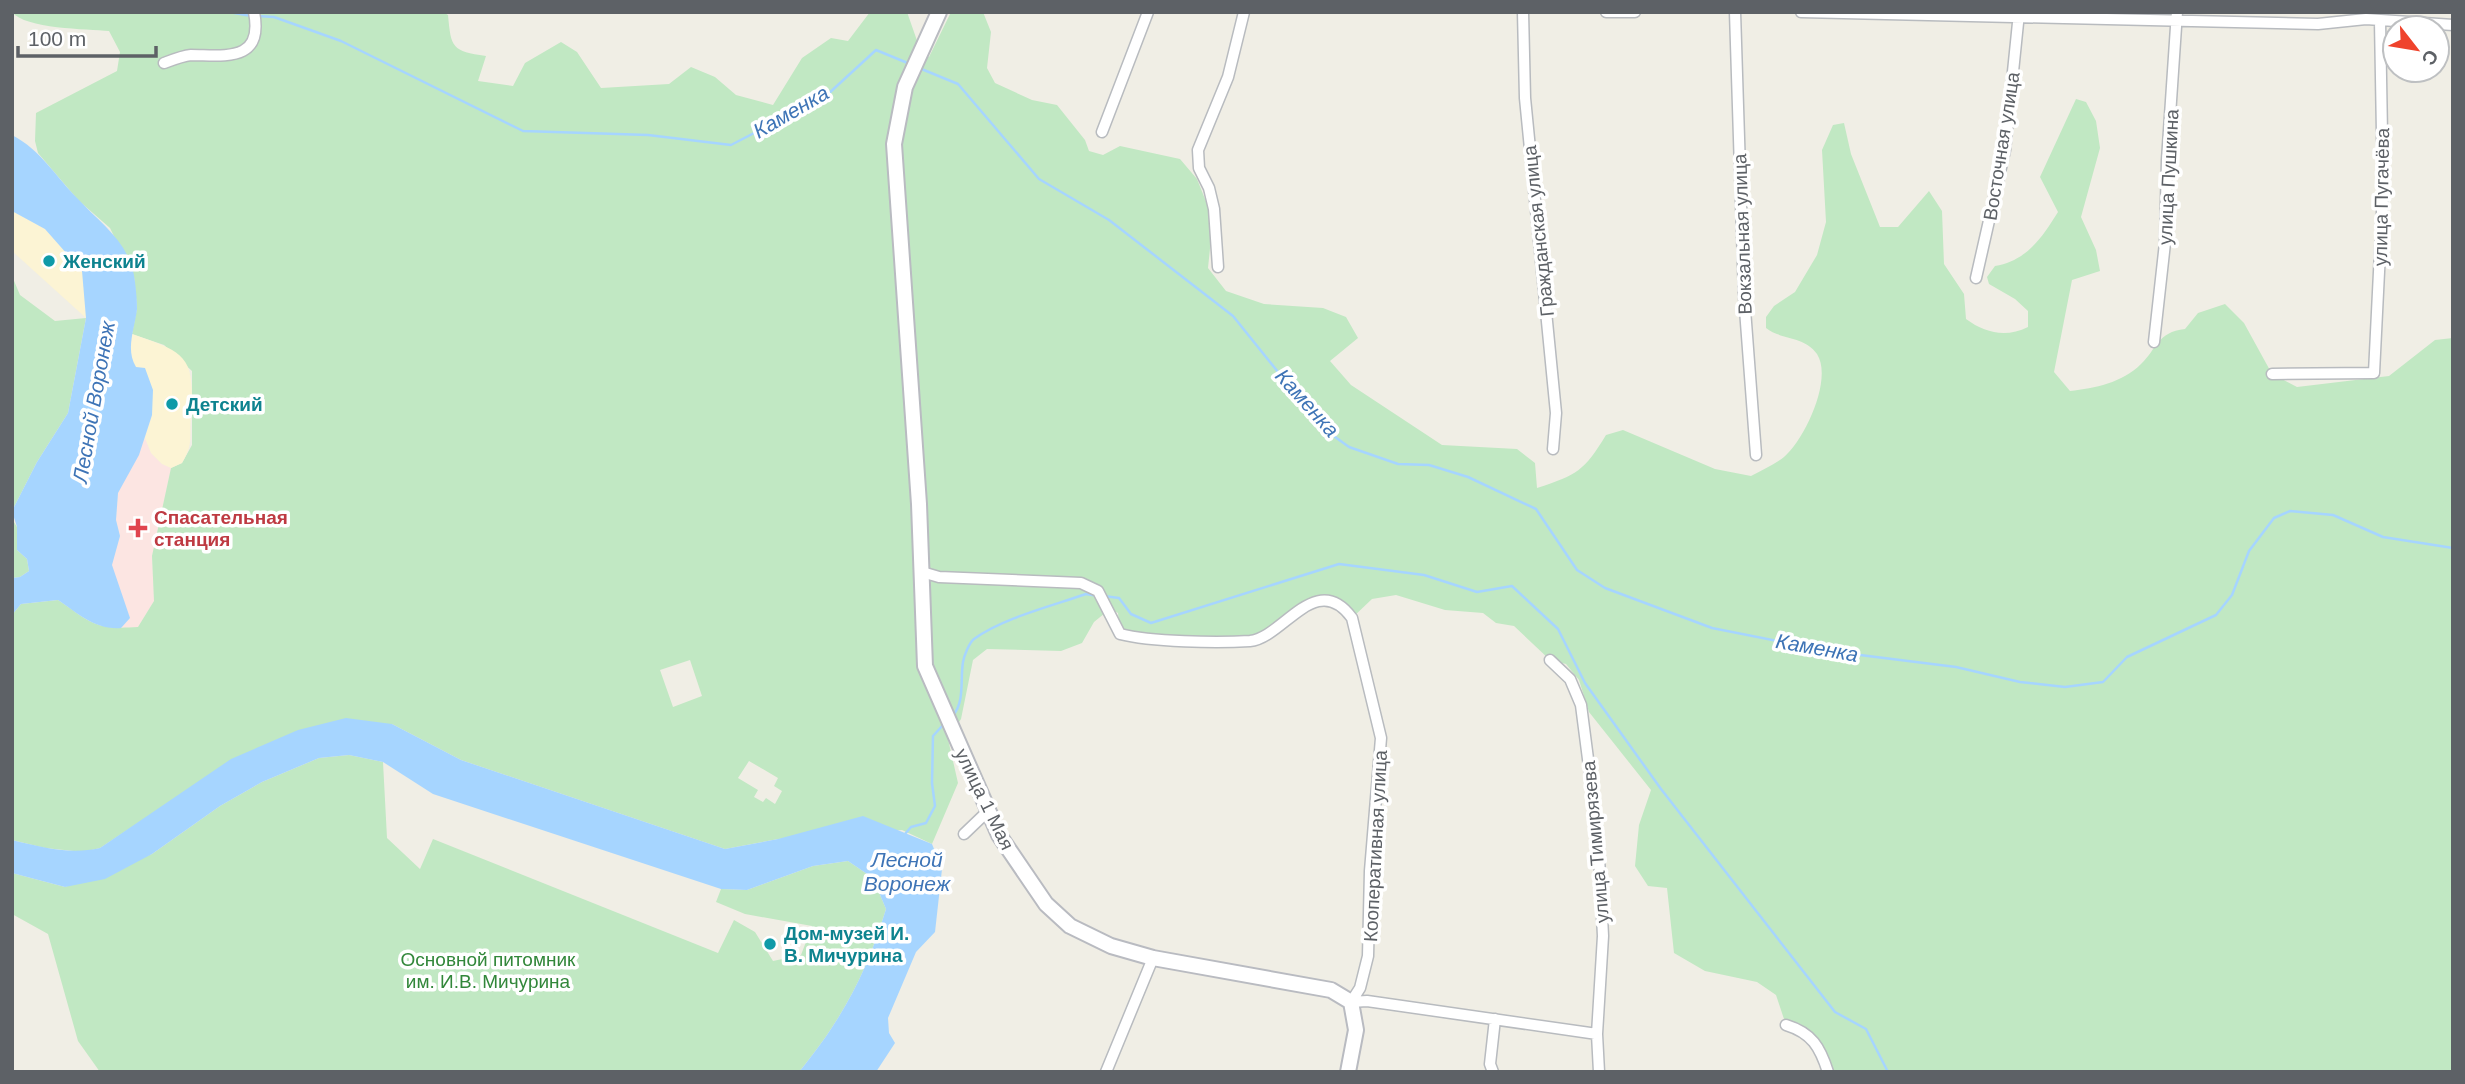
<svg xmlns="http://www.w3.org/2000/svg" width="2465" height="1084" viewBox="0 0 2465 1084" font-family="Arial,sans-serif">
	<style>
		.medical { fill: #fce5e2 }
		.green { fill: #c1e8c3; fill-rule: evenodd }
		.sand { fill: #fcf4d4 }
		.water { fill: #a6d5ff }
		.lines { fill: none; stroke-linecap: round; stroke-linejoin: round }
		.stream { stroke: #a6d5ff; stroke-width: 2.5 }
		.street-casing { stroke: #b8bbbf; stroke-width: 13 }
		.secondary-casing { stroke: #b9bbc1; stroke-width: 18 }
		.street { stroke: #fff; stroke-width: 10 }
		.secondary { stroke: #fff; stroke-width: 14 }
		.culture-dot { fill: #0f9aa8; stroke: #fff; stroke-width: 2.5 }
		.health-dot { fill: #e0444e; stroke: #fff; stroke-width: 2.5 }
		.labels { text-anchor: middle; stroke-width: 7; stroke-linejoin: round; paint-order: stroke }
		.street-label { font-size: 19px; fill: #5d6166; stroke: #fff }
		.culture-label { font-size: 19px; font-weight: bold; fill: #0d838f; stroke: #fff; text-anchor: start }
		.health-label { font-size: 19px; font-weight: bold; fill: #be3a42; stroke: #fff; text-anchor: start }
		.park-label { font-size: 19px; fill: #32873a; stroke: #fff }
		.water-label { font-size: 21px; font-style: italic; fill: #3e74b6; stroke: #fff }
	</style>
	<rect width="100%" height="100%" fill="#f0eee5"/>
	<!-- medical -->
	<path class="medical" d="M145,438l6,15 11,11 9,4 -19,88 2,45 -16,26 -17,1 9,-10 -19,-53 9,-29 -4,-16 2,-27z"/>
	<!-- green -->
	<path class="green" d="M12,12h431l5,3c3,33 4,36 38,41l-8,25 35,5 12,-23 36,-21 16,10 24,36 68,-4 22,-17 24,10 21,18 37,10 29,-47 29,-20 17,3 22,-29h37l14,40 8,5 22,-45h32l8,20 -4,36 8,15 37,17 25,5 28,35 4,11 14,4 17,-9 60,13 17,20 12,30 2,30 -3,29 18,23 38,13 59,4 23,9 12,21 -28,23 21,24 91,60 75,4 18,14 2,25c40,-13 47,-17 69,-53l17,-5 92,39 36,7c11,-6 24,-12 33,-19 21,-18 49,-78 33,-103 -12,-18 -36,-14 -51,-26v-11l8,-11 21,-14 22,-37 9,-33 -4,-72 11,-25 11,-2 7,31 29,73h18l31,-36 13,20 2,53 20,30 2,25c19,14 40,19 62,8v-16l-13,-12 -26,-15 -2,-7 8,-11c31,-5 47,-28 63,-54l-18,-35 36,-78 10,3 10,19 4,27 -19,69 15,33 4,21 -28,9 -18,92 16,19c25,-3 52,-8 71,-27 16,-15 16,-32 44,-35l13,-16 27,-9 19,19 28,51 25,13 92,-11 46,-36 18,-2v734h-625l-9,-26 -33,-21 -10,-30 -19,-13 -52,-11 -31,-18 -7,-65 -19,-2 -13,-20 4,-41 12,-35 -62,-78 -10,-32 -13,-16 -16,-4 -36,-34 -18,-3 -13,-10 -38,-3 -49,-15 -24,4 -20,19 -8,-11 -32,-4 -59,38 -133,-7 -2,-21 -8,-4 -16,13 -12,21 -21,8 -74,-2 -14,11 -12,59 -13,20 10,44 -26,61 -30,-14 -124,9 -53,10 -264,-89 -69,-36 -251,97 -41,27 -17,4 -38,-4 -33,-8v-225l9,-11 37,-4c34,23 36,30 80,27l16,-26 -2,-45 19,-88 11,-5 10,-18v-74l-28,-26 -32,-11 5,-26 -3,-31 -24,-49 -32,-28 -40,-47 -3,-12 1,-28 81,-42 3,-19 -11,-21c-22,-2 -84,-2 -97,-19zM690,660l12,36 -29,11 -13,-37zM749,761l29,17 -4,8 8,5 -7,13 -9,-6 -3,4 -9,-5 4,-7 -20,-12z
		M12,276l8,19 35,26 31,-3 -18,95 -31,49 -25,49z
		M12,519l5,8v23l10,9 2,12 -9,6 -8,1z
		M349,755l34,7 4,76 33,31 13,-30 285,114 16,-33 21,12 18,29 28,-6 11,-29 -67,-12 -29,-12 5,-13 26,1 66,-24 35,-5 25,17 13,31c-20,65 -43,109 -87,163h-699l-22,-31 -30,-107 -36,-20v-41l53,14 87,-33 68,-48 42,-24 57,-24z"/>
	<!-- sand -->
	<path class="sand" d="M12,211l33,18 38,42 3,47 -74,-67z
		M132,334c55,19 63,22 59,82 -2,22 3,27 -9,47l-11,5 -9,-4 -11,-11 -6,-15 7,-23 -22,-57z"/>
	<!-- water -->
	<path class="water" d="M12,135c29,15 44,42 66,64 24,26 53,44 57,83 1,8 2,18 2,27 -2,19 -12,40 -1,58l9,1 8,22 -1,25 -13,40 -21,38 -2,27 4,16 -8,29 18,53 -9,10c-26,2 -42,-14 -63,-28l-37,4 -9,11v-37l8,-1 9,-6 -2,-12 -10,-9v-23l-5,-16 25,-49 31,-49 18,-95 -4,-47 -37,-42 -33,-18z
		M346,718l46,6 69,36 264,89 53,-10 85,-23 69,28 10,25 -7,63 -19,20 -28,66 1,15 6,10 -19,29h-77c44,-54 67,-98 87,-163l-13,-31 -25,-17 -35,5 -66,24 -26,-1 -288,-95 -50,-32 -34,-7 -30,3 -57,24 -42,24 -68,48 -47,25 -40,8 -53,-14v-33c29,7 58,15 88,8l131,-89 67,-29z"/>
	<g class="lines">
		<!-- stream -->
		<path class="stream" d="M229,12l22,4
			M257,16l17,1 67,24 182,90 125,4 83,10 96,-50 49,-45 34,14
			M919,68l39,16 81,95 70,41 124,96 91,113 25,18 49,17 31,1 39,12 68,32 41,61 28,18 107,40 116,23 128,16 64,15 45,5 38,-5 24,-25 89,-42 16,-20 17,-44 25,-33 16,-7 43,4 50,22 70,11
			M1104,596l15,2 12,16 20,9 188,-59 85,11 53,17 35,-6 46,43 27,54 76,106 174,223 31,17 22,43
			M953,715c12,-13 7,-36 10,-53 1,-6 6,-19 11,-23 29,-21 78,-33 112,-45l12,2
			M905,834l6,-7 15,-4 9,-17 -3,-23 1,-47 10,-11"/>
		<defs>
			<path id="street" d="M1523,12l2,86 31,315 -3,36
				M1606,12h29
				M1735,12l9,284 12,159
				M1801,12l517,12 48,-5 87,6
				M164,63c8,-3 18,-7 27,-8 33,0 73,8 63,-43
				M1102,132l46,-120
				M1218,267l-4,-58 -5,-21 -10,-20 -1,-18 30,-73 16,-65
				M1976,278l29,-128 14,-137
				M2154,342l11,-99 2,-83 10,-148
				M2272,374l102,-1 9,-182 -3,-170
				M922,572l17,5 142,6 17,8 22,43c31,8 97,9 130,7 33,-3 66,-72 102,-23l29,120 -11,133 -2,85 -8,32 -9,14
				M1550,660l20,19 11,26 17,131 5,100 -6,98 2,38
				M964,834l24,-23
				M1351,1002l16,-1 230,33
				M1786,1025c26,8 34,22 42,47
				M1106,1072l47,-114
				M1493,1072l-3,-8 5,-45"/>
			<path id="secondary" d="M939,12l-34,75 -11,57 25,360 6,162 74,169 47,69 24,22 41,20 42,12 178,32 20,12 5,28 -8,42"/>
		</defs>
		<!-- street casing -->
		<use href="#street" class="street-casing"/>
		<!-- secondary casing -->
		<use href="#secondary" class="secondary-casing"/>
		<!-- street -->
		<use href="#street" class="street"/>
		<!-- secondary -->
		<use href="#secondary" class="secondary"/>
	</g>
	<!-- markers -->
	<g class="culture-dot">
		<circle cx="49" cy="261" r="7"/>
		<circle cx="172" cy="404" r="7"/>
		<circle cx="770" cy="944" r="7"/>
	</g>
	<path class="health-dot" d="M134.5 517.5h7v7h7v7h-7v7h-7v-7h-7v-7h7z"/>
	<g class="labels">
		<!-- street labels -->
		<g class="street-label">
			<text transform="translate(2001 146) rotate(-81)" y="7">Восточная улица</text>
			<text transform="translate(2168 177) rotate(-87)" y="7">улица Пушкина</text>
			<text transform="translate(2381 197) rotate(-89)" y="7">улица Пугачёва</text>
			<text transform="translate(1538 231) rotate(-96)" y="7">Гражданская улица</text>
			<text transform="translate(1742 234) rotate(-92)" y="7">Вокзальная улица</text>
			<text transform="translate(985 799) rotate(64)" y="7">улица 1 Мая</text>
			<text transform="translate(1595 842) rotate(-95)" y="7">улица Тимирязева</text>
			<text transform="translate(1375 846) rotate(-87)" y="7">Кооперативная улица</text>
		</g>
		<!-- culture labels -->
		<g class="culture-label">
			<text x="63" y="268">Женский</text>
			<text x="186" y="411">Детский</text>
			<text x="784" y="940">Дом-музей И.<tspan x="784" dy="22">В. Мичурина</tspan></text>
		</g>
		<!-- health labels -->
		<g class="health-label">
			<text x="154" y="524">Спасательная<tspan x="154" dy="22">станция</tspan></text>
		</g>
		<!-- park labels -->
		<g class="park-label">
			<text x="488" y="966">Основной питомник<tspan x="488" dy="22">им. И.В. Мичурина</tspan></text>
		</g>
		<!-- water labels -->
		<g class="water-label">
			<text transform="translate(791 112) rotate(-30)" y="7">Каменка</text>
			<text transform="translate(94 402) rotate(-80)" y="7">Лесной Воронеж</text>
			<text transform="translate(1307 403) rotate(48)" y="7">Каменка</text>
			<text transform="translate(1817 648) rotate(10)" y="7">Каменка</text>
			<text x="907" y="867">Лесной<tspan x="907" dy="24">Воронеж</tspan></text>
		</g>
	</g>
	<!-- border -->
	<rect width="2465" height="1084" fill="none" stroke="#5d6166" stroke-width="28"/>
	<!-- north arrow -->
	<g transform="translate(2416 49) rotate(121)"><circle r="33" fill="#ffffff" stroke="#bec0c2" stroke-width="2"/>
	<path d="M0-5L12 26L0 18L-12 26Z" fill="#ef432c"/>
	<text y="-10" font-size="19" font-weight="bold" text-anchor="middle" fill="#5d6166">С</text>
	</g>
	<!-- scale -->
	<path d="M18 46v10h138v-10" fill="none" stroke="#5d6166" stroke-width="3.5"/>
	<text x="28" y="46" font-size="21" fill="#5d6166" stroke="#ffffff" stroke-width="5" paint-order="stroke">100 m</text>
</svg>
